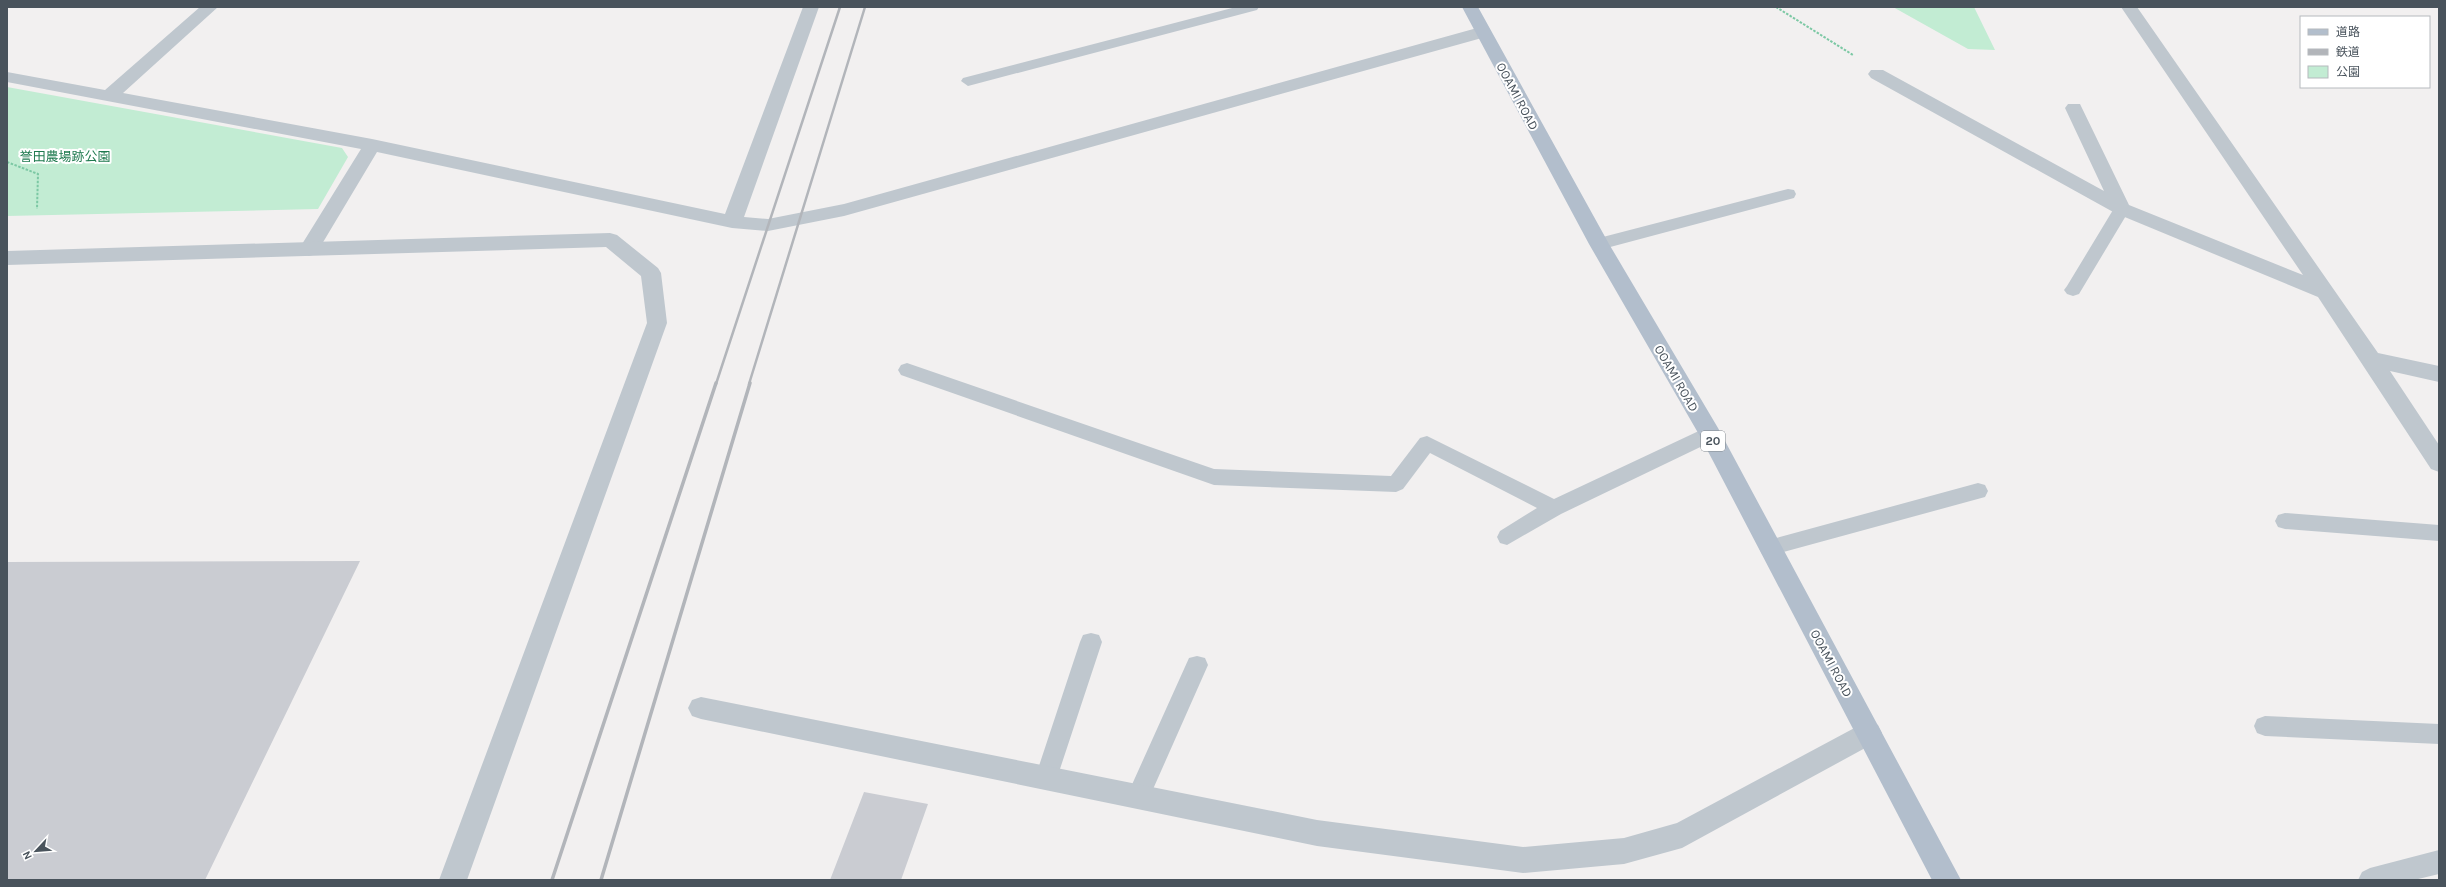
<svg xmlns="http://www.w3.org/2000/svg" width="2446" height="887" viewBox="0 0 2446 887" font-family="Karla,'Noto Sans JP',sans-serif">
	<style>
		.green { fill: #c2ecd3 }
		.building { fill: #caccd2 }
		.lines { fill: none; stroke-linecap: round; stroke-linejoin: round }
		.path { stroke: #7cc8a4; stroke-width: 2; stroke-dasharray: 2.5 1.5; stroke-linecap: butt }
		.service { fill: #bfc7ce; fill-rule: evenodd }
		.minor { fill: #bfc7ce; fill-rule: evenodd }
		.tertiary { fill: #bfc7ce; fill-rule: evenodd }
		.primary { fill: #b2becc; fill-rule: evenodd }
		.rail-far1 { stroke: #b2b5ba; stroke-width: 2.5 }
		.rail { stroke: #b2b5ba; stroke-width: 3.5 }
		.labels { text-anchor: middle; stroke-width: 4; stroke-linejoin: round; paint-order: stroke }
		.shield { fill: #fff; stroke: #80878d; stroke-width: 1 }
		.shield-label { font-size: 12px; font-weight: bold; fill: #49535c }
		.street-label { font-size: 13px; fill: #49535c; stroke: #fff }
		.park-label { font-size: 13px; fill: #1e794e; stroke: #fff }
	</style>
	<rect width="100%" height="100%" fill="#f2f0f0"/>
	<!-- green -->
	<path class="green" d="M1893,7h81l21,43 -27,-1z
		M7,87l335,61 6,9 -30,52 -311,7z"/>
	<!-- building -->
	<path class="building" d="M360,561l-155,319h-198v-318z
		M864,792l64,12 -27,76h-71z"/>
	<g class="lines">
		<!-- path -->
		<path class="path" d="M1776,7l77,48
			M7,162l31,12 -1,35"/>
		<!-- service -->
		<path class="service" d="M1236,7h23l-2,3 -289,76 -7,-5 2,-3z
			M1788,189l6,1 2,4 -2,4 -195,52 -6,-2 -2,-4 2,-4 6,-2z
			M2122,204l6,1 2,4 -51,85 -6,2 -6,-2 -3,-4 3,-4 49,-81z
			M907,363l307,106 177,7 29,-38 7,-2 127,63 149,-70 7,-2 7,2 2,5 -2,5 -156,75 -54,31 -7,-2 -3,-6 3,-6 37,-23 -107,-55 -27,36 -7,3 -182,-7 -313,-110 -3,-5 3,-5z
			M1978,483l7,2 3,6 -3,6 -216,59 -7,-2 -3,-6 3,-6 7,-2z
			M2285,513l154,12v16l-154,-12 -7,-2 -3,-6 3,-6z
			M1091,633l8,2 3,7 -45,136 -3,8 -8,3 -8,-3 -3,-8 45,-136 3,-7z
			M1197,656l8,2 3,7 -62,140 -8,3 -8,-3 -4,-8 4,-8 59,-131z
			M2265,716l174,8v20l-174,-8 -8,-3 -3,-7 3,-7z
			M2439,850v24l-25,6h-56l4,-8 8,-4z"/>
		<!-- minor -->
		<path class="minor" d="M200,7h18l-95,86 249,46 353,75 78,-207h16l-75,210 24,2 76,-15 633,-176h12l2,4 -2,4 -645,180 -76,15 -36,-3 -355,-76 -61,102 -7,2 -7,-2 -3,-5 62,-100 -354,-67v-10l98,18z
			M2121,7h16l241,346 61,13v16l-49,-11 49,74v27l-8,-3 -113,-172 -203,-84 -244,-135 -3,-4 3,-4h12l221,121 -39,-83 3,-4h12l49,101 174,70z
			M701,697l616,123 206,27 101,-9 53,-15 183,-98 9,-4 9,4 4,8 -4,8 -196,107 -58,16 -101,9 -206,-27 -616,-127 -9,-3 -4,-8 4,-8z"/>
		<!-- tertiary -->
		<path class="tertiary" d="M610,233l7,2 41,33 3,5 6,50 -200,557h-28l208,-557 -6,-47 -35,-29 -599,18v-14z"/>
		<!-- primary -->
		<path class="primary" d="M1462,7h16l131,237 109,184 243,452h-29l-231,-442 -112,-194z"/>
		<!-- rail-far1 -->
		<path class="rail-far1" d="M716,384l124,-377
			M749,384l116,-377"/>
		<!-- rail -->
		<path class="rail" d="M552,880l164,-497
			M601,880l149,-497"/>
	</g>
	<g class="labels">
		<!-- shield labels -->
		<rect class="shield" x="1701" y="431" width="24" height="20" rx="3"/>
		<g class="shield-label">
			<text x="1713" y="445">20</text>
		</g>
		<!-- street labels -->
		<g class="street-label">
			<text transform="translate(1518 96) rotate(62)" y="5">OOAMI ROAD</text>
			<text transform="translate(1677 378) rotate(60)" y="5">OOAMI ROAD</text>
			<text transform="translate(1832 663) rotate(62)" y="5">OOAMI ROAD</text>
		</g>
		<!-- park labels -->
		<g class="park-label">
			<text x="65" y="161">誉田農場跡公園</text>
		</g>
	</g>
	<!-- border -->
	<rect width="2446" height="887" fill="none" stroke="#49535c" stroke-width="16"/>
	<!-- legend -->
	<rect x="2300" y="16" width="130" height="72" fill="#ffffff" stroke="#b6babe"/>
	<rect x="2308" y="29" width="20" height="6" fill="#b2becc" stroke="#b6babe"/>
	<text x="2336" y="36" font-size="12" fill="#49535c">道路</text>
	<rect x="2308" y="49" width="20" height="6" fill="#b2b5ba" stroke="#b6babe"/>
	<text x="2336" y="56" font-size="12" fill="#49535c">鉄道</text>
	<rect x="2308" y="66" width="20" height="12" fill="#c2ecd3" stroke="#b6babe"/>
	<text x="2336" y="76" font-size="12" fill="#49535c">公園</text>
	<!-- north arrow -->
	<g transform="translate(36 851) rotate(244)" stroke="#ffffff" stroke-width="3" paint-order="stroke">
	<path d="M0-3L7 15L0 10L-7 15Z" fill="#49535c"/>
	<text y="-6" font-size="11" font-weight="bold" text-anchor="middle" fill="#49535c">N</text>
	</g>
</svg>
